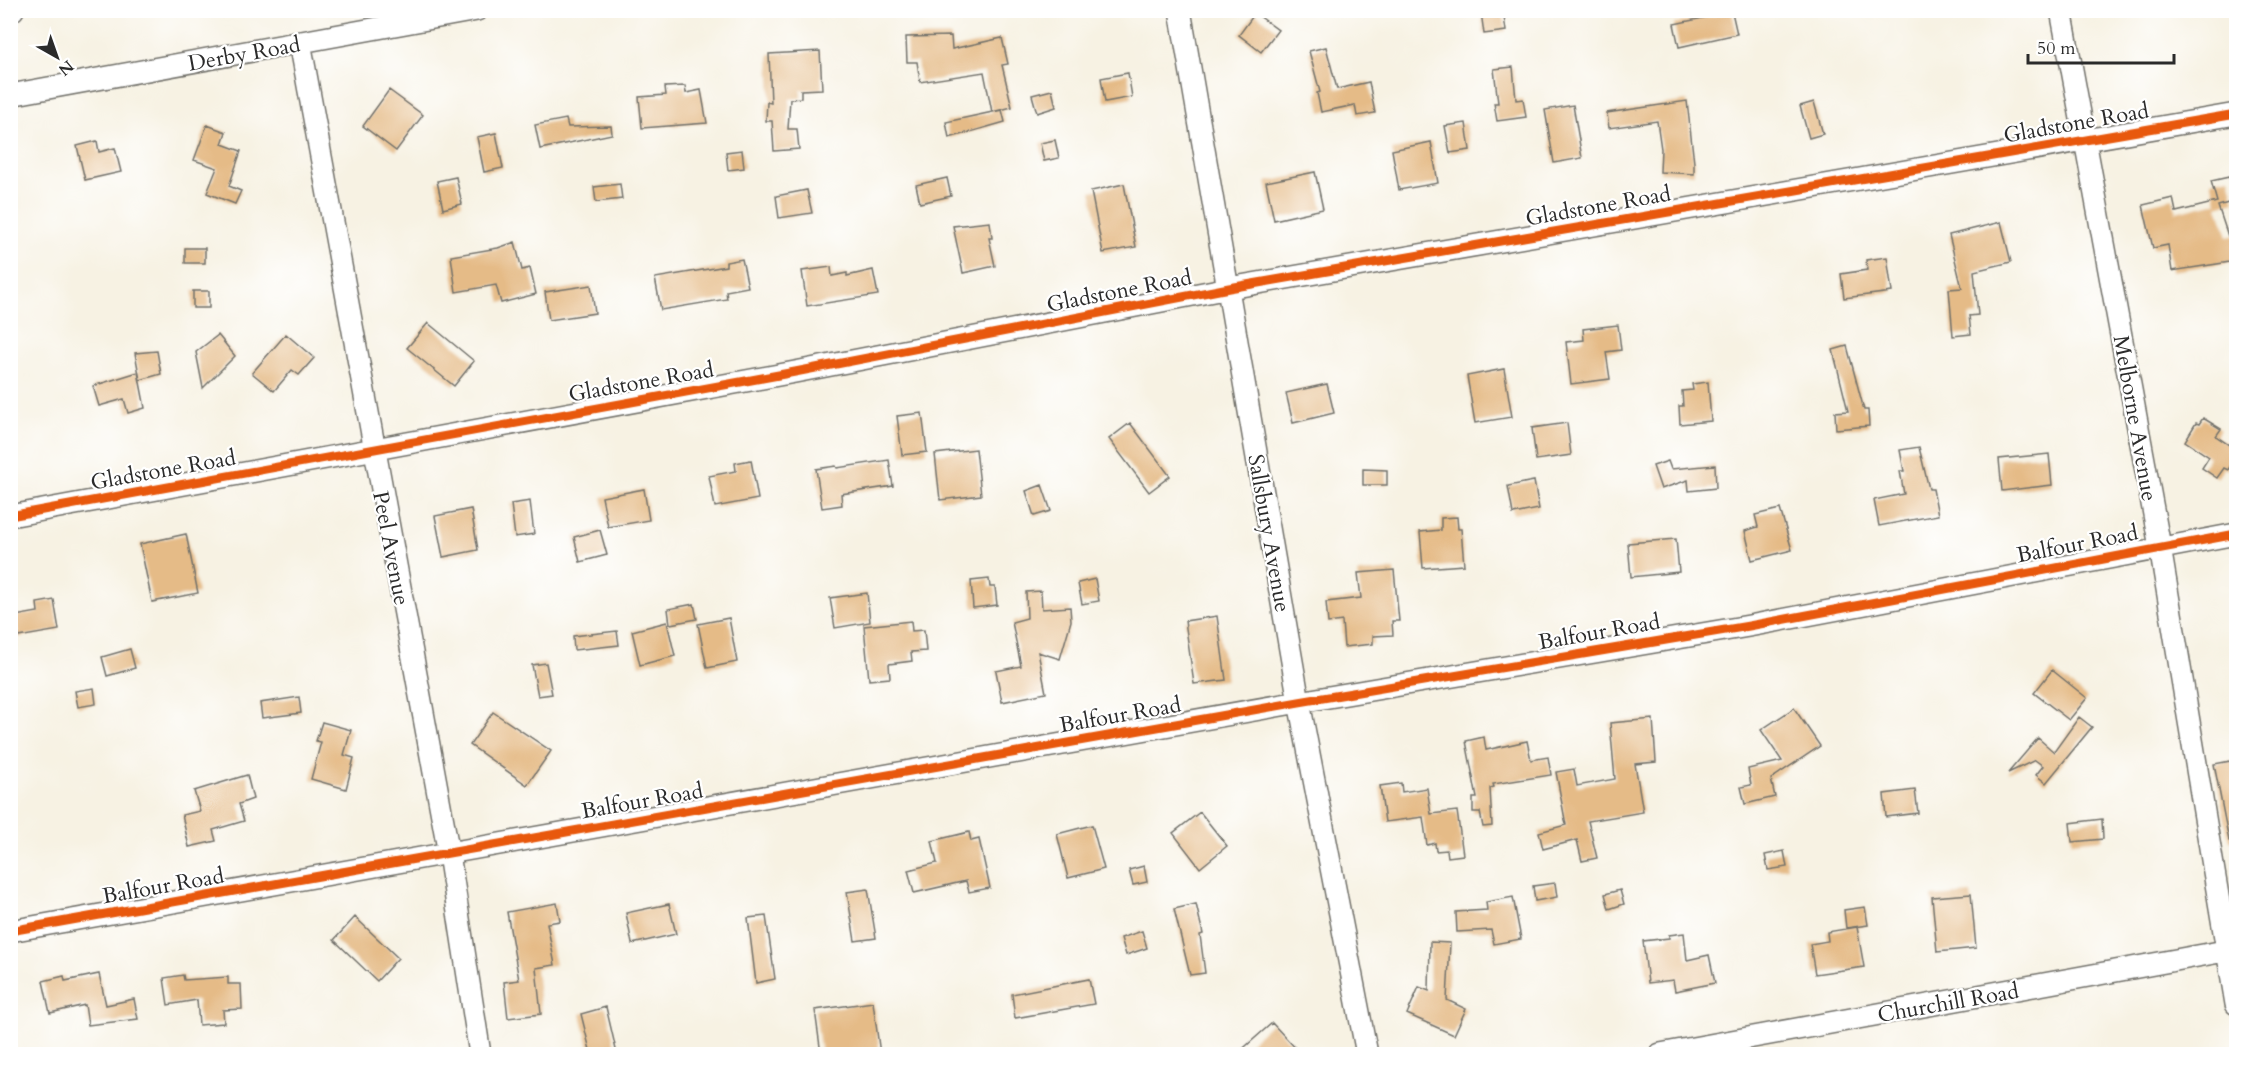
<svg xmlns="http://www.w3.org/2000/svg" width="2247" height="1065" viewBox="0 0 2247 1065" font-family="Cardo,serif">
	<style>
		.building { fill: #e5bb87 }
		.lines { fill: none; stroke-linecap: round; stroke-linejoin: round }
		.minor-casing { stroke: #72716b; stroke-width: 24 }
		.minor { stroke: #fff; stroke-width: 21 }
		.cycleway-casing { stroke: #fff; stroke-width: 13 }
		.cycleway { stroke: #e8590c; stroke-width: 9 }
		.labels { text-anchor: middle; stroke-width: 4.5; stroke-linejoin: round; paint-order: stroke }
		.street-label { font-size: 22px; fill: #2b2b2b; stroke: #fff }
	</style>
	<rect width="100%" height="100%" fill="#fff"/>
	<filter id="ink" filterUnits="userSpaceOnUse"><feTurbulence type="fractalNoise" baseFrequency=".0167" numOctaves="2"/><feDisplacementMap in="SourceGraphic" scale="12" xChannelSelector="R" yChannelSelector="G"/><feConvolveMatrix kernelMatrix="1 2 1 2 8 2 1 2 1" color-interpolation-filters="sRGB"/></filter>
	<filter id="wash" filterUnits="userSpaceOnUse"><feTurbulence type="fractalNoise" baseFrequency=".008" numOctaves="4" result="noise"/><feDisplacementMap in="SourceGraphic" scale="24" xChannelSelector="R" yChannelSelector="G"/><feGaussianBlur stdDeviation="1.35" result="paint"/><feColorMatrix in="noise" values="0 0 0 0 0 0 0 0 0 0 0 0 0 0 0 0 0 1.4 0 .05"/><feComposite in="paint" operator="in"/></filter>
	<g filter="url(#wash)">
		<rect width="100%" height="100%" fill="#f7f2e3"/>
		<g id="blocks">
			<!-- building -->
			<path class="building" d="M1503,10l3,21 -22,3 -3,-22z
				M1732,12l5,22 -58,13 -5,-23z
				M1255,13l23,17 -17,22 -22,-17z
				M951,36l1,13 50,-11 6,26 -6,1 10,42 -20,5 -8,-40 -64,10 -3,-20h-10l-1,-25z
				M1326,47l11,42 32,-7 6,31 -18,3 -2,-11 -34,7 -4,-19 3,-1 -11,-41z
				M820,51l2,38 -21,1v8l-11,1 -2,30h9l2,20 -25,2 -2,-30h-6l1,-19 4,1 -2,-49z
				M1513,67l3,33 7,-1 3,18 -29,4 -3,-18h4l-4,-34z
				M1128,73l4,24 -27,5 -4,-24z
				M685,86l1,7 15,-3 6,33 -65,5 -3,-31 27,-2 -1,-8z
				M389,90l34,25 -27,36 -33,-25z
				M1052,90l4,17 -19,6 -5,-18z
				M1687,101l7,62v11l-34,-2 1,-23 -4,-28 -48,7 -2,-15z
				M1814,102l9,32 -14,4 -9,-32z
				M1573,105l9,53 -28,5 -9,-53z
				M1002,110l3,12 -56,16 -3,-16z
				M566,119l2,8 43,-1 1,8 -72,15 -5,-24z
				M1466,123l4,27 -20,3 -5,-27z
				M207,125l19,7 -4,12 19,7 -12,35 12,5 -6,13 -28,-11 10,-25 -23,-8z
				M496,133l7,35 -19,4 -7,-35z
				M1055,140l4,18 -15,3 -4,-18z
				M97,141l2,11 16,-4 6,24 -36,8 -8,-34z
				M1431,142l7,41 -39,7 -7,-40z
				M742,150l2,18 -16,2 -2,-18z
				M1315,172l8,37 -49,11 -8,-38z
				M456,177l6,27 -19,5 -6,-28z
				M2229,177l6,24 -17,5 10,30 8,-2v27l-64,10 -4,-26 -15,3 -10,-43 30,-7 3,14 41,-10 -6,-21z
				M947,178l4,18 -31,7 -4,-18z
				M620,184l2,15 -26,3 -2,-15z
				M1124,184l12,63 -33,6 -12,-62z
				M807,190l5,23 -33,5 -3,-22z
				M990,222l2,16h-3l6,28 -32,7 -10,-47z
				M2001,222l10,40 -37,9 4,44 -9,1v-1l2,19 -18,2 -4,-47 13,-1 -13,-53z
				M515,242l7,28 8,-2 6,26 -35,9 -5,-18 -40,7 -5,-36 47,-8z
				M185,248h20v15h-20z
				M1887,257l5,35 -48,6 -3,-24 26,-4 -1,-10z
				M742,259l6,28 -22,4 1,8 -66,11 -6,-32 71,-12v-4z
				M831,267l1,9 15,-3v3l26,-6 5,25 -71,11 -5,-35z
				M591,285l4,28 -46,7 -4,-28z
				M193,291h16v17h-16z
				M428,323l46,38 -20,25 -47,-38z
				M1618,325l3,25 -15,2 4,27 -39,5 -5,-42 18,-2 -1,-11z
				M286,334l28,24 -15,17 -7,-5 -18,21 -22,-18z
				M218,335l17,21 -32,32 -7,-36z
				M1847,346l17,64h4l1,16 -33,3 -1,-17 13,-1 -15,-61z
				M157,351l4,23 -21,6 -5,-27z
				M1504,369l8,48 -37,6 -8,-47z
				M138,372l7,36 -17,5 -4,-14 -25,7 -6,-20z
				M1708,382l3,39 -31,3 -1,-18h4l-1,-15 11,-1 -1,-6z
				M1327,384l7,29 -41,10 -7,-30z
				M922,413l5,39 -25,3 -5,-39z
				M2203,418l18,11 -5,7 20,14v7l-8,13 -4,-2 -7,10 -15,-10 7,-11 -24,-16 11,-18 3,1z
				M1130,423l40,53 -21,16 -40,-53z
				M1567,423l4,32 -35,5 -4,-32z
				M1919,447l10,42h4l5,26 -59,11 -5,-26 30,-6 -4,-23h4l-4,-21z
				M976,449l5,46 -41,5 -5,-46z
				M2049,454l3,31 -50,6 -3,-32z
				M751,460l7,39 -43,8 -6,-31 27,-5 -1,-8z
				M889,460l4,26 -52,8 1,11 -20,3 -6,-39 20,-3 1,2z
				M1668,461l3,8 44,-4 1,23 -27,3 -1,-11 -27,9 -8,-23z
				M1363,469l24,1v15h-24z
				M1534,481l5,28 -26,5 -5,-28z
				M1042,485l9,26 -17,5 -8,-25z
				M644,489l5,31 -41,7 -6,-30z
				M530,501l4,33 -19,3 -4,-33z
				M471,509l7,41 -35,7 -8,-41z
				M1780,509l12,41 -40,10 -7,-29 13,-4 -3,-12z
				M1457,517l1,12h3l3,36 -41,3 -3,-36 21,-2v-12z
				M600,530l7,25 -27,7 -6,-25z
				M186,534l12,59 -46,9 -12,-58z
				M1676,539l3,33 -48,5 -3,-34z
				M1394,570l5,51h-7l1,14 -20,1v8l-29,3 -2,-26 -14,2 -2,-21 35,-4 -3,-25z
				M989,579l1,8h5l2,18 -24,3 -2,-27z
				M1095,579l4,22 -17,3 -4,-21z
				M1041,591l1,18 28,-2 1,14 -11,38 -22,-7 8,41 -44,9 -6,-31 25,-5 -9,-44 15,-4 -1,-26z
				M867,593l3,29 -35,6 -5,-30z
				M54,600l5,30 -40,7 -4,-21 23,-4 -1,-9z
				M694,604l3,15 -27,5 -2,-15z
				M1217,616l9,64 -32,4 -9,-63z
				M729,618l8,44 -30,6 -9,-44z
				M911,621l1,10 12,-1 2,21 -15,1 1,9 -23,3 1,14 -21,2 -5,-54z
				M667,622l8,34 -35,9 -8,-34z
				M617,631l2,14 -45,5 -1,-14z
				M130,649l5,19 -28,8 -5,-19z
				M546,663l6,31 -14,2 -6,-31z
				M2052,670l35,28 -18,22 -35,-27z
				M94,688l2,16 -18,3 -3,-16z
				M299,697l2,16 -39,5 -2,-15z
				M1794,708l26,38 -49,33 4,18 -30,7 -4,-17 10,-2 -3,-16 34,-8 -21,-31z
				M493,712l58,39 -24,34 -57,-40z
				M2079,717l13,10 -46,56 -10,-8 7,-9 -8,-6 -27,13 30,-35 16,14z
				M1653,719l3,43 -21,2 8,48 -55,9 9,37 -15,3 -5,-21 -34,9 -4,-17 27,-7 -10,-53 18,-3 3,17 38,-7 -5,-56z
				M322,722l29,8 -7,25 10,3 -8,31 -35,-10 10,-37 -5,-1z
				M1484,737l2,13 41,-9 4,19 17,-3 3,18 -58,9 1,3 -4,1 2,38 -9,1 -3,-15h-7v-14h4l-11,-57z
				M2236,760v80l-7,1 -15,-77z
				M247,775l6,24 -14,5 5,17 -31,9 3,11 -27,6 -7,-32 18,-4 -6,-20z
				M1401,783l1,9 25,-4 4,26 26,-3 6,44 -15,2 -1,-7 -11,1 -1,-8 -8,2 -4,-28 -38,5 -5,-36z
				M1915,790l3,23 -32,4 -2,-23z
				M1200,812l27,34 -27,22 -27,-35z
				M2102,819l1,20 -31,3 -2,-19z
				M1092,825l12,44 -36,9 -11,-44z
				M969,832l2,9 8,-2 11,49 -21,4 -3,-11 -52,12 -6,-23 29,-7 -5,-22z
				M1784,851l3,16 -19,3 -3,-15z
				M1144,866l3,16 -14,3 -4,-15z
				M1555,883l2,14 -22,4 -2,-15z
				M868,889l8,49 -21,3 -8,-49z
				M1620,890l4,14 -15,5 -4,-15z
				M1971,894l5,54 -39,4 -5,-55z
				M1513,897l8,42 -27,5 -3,-14 -34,2 -1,-20 31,-2 -1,-8z
				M557,903l3,18 -13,2 8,42 -19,3 5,46 -33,4 -4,-36 15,-2 -12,-68z
				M669,904l7,30 -44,10 -6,-31z
				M1196,904l7,30 -3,1 5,38 -15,2 -16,-66z
				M1865,907l3,18 -22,3 -2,-18z
				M766,916l9,63 -19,4 -8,-65z
				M355,917l43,41 -21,23 -43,-41z
				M1857,927l7,40 -49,7 -5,-30 18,-3 -1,-9z
				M1142,931l5,17 -21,7 -5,-17z
				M1684,933l3,27 22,-5 6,28 -40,8 -2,-11 -25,3 -5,-42 26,-3v-3z
				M1430,942l20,1 -3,57 19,9 -12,26 -47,-21 12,-27 10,4z
				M99,974l7,31 28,-6 4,20 -50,6 -3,-20 -35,8 -7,-32 21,-5 1,5z
				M183,975l1,5 44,-3v7h13l1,25 -19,1 1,13 -25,2 -2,-25 -29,5 -4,-27z
				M1089,979l5,25 -79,14 -3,-24z
				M873,1002l7,52h-59l-6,-44z
				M606,1007l11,47h-26l-10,-40z
				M1272,1023l29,31h-64z"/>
		</g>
	</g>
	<g filter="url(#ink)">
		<use href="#blocks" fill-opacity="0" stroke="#72716b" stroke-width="1.5"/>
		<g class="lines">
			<defs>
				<path id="minor" d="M1180,10l119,692 68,352
					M2061,10l99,537 76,457
					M10,11l3,-1
					M300,42l149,812 31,200
					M10,95l467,-85
					M10,516l785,-144 434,-84 1007,-174
					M10,931l1289,-229 450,-76 487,-92
					M1660,1054l576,-105"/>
			</defs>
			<!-- minor casing -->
			<use href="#minor" class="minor-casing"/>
			<!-- minor -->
			<use href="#minor" class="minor"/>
			<defs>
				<path id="cycleway" d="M10,516l785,-144 434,-84 1007,-174
					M10,931l1289,-229 450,-76 487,-92"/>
			</defs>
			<!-- cycleway casing -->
			<use href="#cycleway" class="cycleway-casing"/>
			<!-- cycleway -->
			<use href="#cycleway" class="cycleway"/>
		</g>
	</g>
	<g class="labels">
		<!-- street labels -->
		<g class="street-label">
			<text transform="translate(244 53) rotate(-10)" y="8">Derby Road</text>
			<text transform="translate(2076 122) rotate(-10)" y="8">Gladstone Road</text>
			<text transform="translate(1598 205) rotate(-10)" y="8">Gladstone Road</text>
			<text transform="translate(1119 290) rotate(-11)" y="8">Gladstone Road</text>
			<text transform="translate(641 381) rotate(-10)" y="8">Gladstone Road</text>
			<text transform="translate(2136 418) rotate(80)" y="8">Melborne Avenue</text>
			<text transform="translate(163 469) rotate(-10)" y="8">Gladstone Road</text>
			<text transform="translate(1270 533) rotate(80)" y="8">Sallsbury Avenue</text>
			<text transform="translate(2077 543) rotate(-11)" y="8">Balfour Road</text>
			<text transform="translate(392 548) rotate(79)" y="8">Peel Avenue</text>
			<text transform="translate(1599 631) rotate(-10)" y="8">Balfour Road</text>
			<text transform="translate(1120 714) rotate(-10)" y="8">Balfour Road</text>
			<text transform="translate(642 800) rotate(-10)" y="8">Balfour Road</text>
			<text transform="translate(163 885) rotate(-10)" y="8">Balfour Road</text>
			<text transform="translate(1948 1002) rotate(-10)" y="8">Churchill Road</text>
		</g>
	</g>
	<!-- margin -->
	<rect width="2247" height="1065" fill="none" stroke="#fff" stroke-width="36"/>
	<!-- north arrow -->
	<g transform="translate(57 57) rotate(140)" stroke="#ffffff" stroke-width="4.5" paint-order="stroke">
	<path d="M0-4.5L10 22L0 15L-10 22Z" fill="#2b2b2b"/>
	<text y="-9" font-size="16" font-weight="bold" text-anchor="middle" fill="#2b2b2b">N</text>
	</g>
	<!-- scale -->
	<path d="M2028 54v9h146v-9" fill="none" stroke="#2b2b2b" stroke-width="3"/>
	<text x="2037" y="54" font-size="18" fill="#2b2b2b" stroke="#ffffff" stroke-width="4.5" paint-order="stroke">50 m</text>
</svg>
